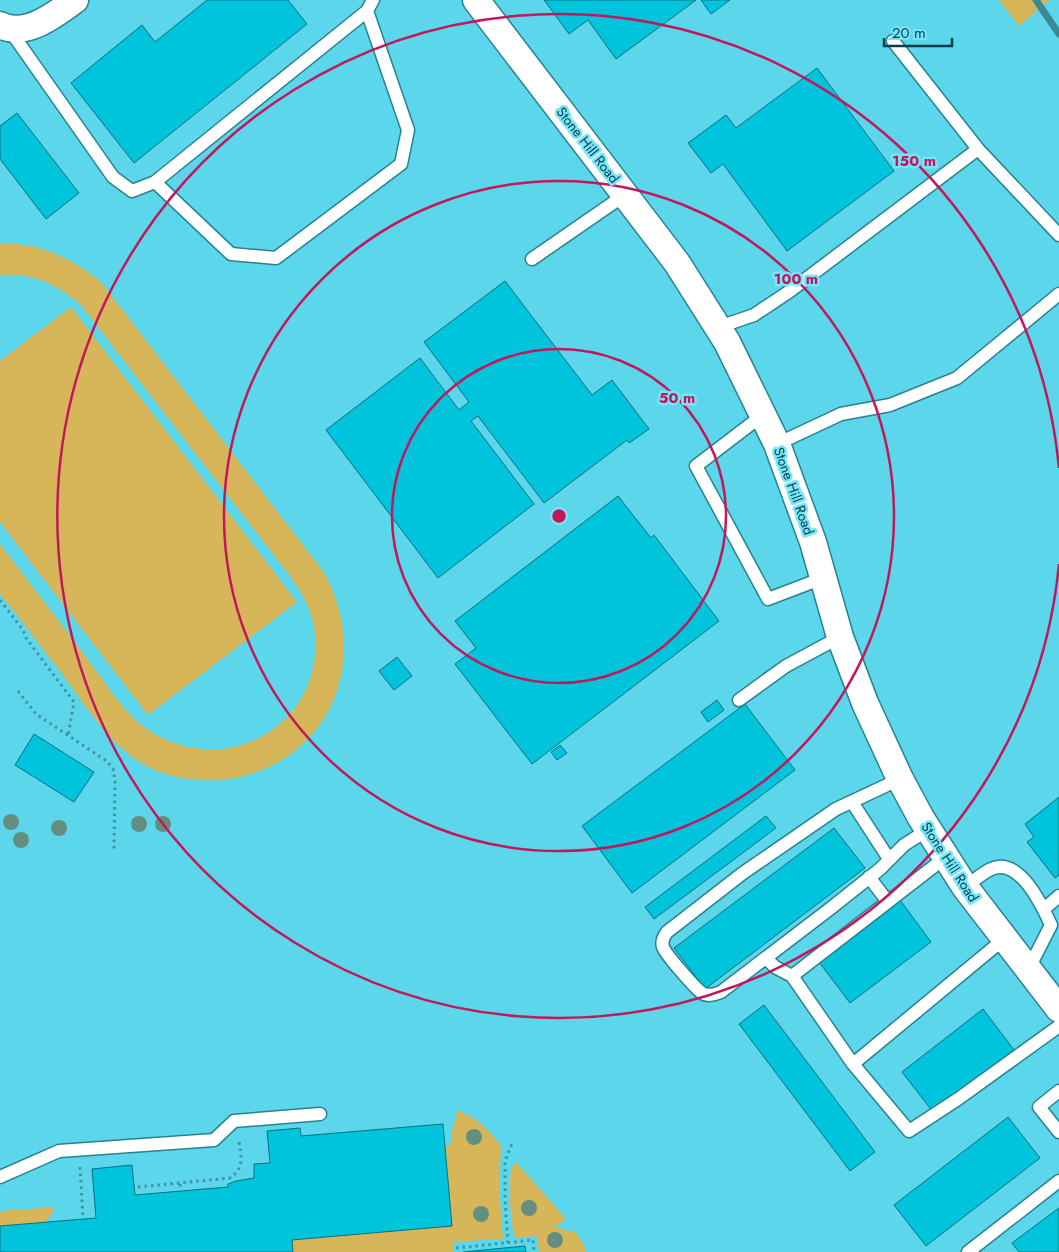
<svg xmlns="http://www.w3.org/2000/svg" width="1059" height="1252" viewBox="0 0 1059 1252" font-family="Jost,sans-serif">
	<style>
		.built { fill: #5bd6eb }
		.green { fill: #d6b658 }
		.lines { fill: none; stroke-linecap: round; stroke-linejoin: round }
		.stream { stroke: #3b8896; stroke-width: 7 }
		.building { fill: #00c3dc; stroke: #0a707e }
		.service-casing { stroke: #288290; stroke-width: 15 }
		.minor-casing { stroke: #288290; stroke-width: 29 }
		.path { stroke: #4193a1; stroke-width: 3; stroke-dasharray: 2.5 4; stroke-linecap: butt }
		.service { stroke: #fff; stroke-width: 12 }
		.minor { stroke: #fff; stroke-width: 26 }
		.tree { fill: #648e7f }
		.ring { fill: none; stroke: #c2185b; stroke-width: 2.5 }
		.labels { text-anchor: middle; stroke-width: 5; stroke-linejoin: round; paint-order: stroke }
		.street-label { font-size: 14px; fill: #0a3e46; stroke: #75e5f9 }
		.centre { fill: #c2185b; stroke: #75e5f9; stroke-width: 2.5 }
		.ring-label { font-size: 15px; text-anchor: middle; font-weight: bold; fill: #c2185b; stroke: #75e5f9; stroke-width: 5; stroke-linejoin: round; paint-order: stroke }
	</style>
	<rect width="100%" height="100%" fill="#75e5f9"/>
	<!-- built -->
	<path class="built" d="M0,0h1059v1252h-1059z"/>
	<!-- green -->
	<path class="green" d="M999,0h51l-31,26z
		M0,244c38,-2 72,14 101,38l222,289c50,86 8,192 -94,208 -27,4 -59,0 -84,-14 -35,-19 -62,-63 -85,-94 -16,-20 -31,-40 -46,-60 -4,-5 -12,-12 -14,-18 0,-7 0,-40 0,-49 29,38 58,76 87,114 20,27 40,62 71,78 79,42 170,-19 156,-109 -3,-19 -13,-35 -24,-51l-209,-271c-24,-21 -49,-32 -81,-30z
		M71,307l226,295 -149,113 -148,-193v-161z
		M455,1110c19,5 35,20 46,36l-2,40 4,53 -50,3 1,10h-161l-1,-12 160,-14 -7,-78 6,-5c1,-9 1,-18 6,-27z
		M515,1163h2l49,56 -11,8 17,5 2,-2 9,13 3,9h-47l-2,-16 -23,2c-2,-15 -10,-66 1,-75z
		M55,1207l-3,7 -8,9 -44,3v-15z"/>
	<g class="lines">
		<!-- stream -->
		<path class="stream" d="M1036,0l23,34"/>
	</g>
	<!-- building -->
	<path class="building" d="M207,0h81l19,24 -173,139 -63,-80 71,-58 13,17z
		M544,0h152l-80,59 -28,-39 -19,14z
		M701,0h29l-19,14z
		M817,68l77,103 -107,80 -64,-87 -12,9 -23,-30 38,-28 10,13z
		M17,113l62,80 -33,26 -46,-60v-33z
		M505,281l87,114 20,-15 37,49 -20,14 -2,-3 -83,63 -66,-87 -7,5 63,83 -96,74 -112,-148 94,-72 39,52 10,-8 -45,-60z
		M618,496l33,42 3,-3 65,86 -187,143 -77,-100 21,-16 -21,-27z
		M397,657l15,19 -18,14 -15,-19z
		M717,700l7,10 -16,12 -7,-10z
		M745,704l50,66 -163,123 -50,-67z
		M34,734l60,38 -20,30 -59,-37z
		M560,745l7,8 -10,7 -6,-8z
		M1059,797v78l-4,3 -28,-36 7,-5 -9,-13z
		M766,816l10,12 -122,91 -9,-12z
		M834,828l31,40 -160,121 -31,-41z
		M900,900l31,42 -81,61 -31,-41z
		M764,1005l111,147 -25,19 -111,-147z
		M983,1009l31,41 -81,62 -31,-40z
		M1008,1117l32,41 -114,88 -32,-41z
		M443,1124l9,102 -160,14 1,12h-293v-26l96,-8 -4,-49 40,-4 3,30 93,-8v-3l8,-3 18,-3v-14l16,-1 -3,-32 33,-3 1,8z
		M1059,1208v44h-40l-7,-9z
		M525,1246l1,6h-63z"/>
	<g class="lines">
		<defs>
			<path id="service" d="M9,29l104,148 19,14 23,-9 212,-171 6,-11
				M893,41l85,108
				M155,182l76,72 45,4 125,-94 7,-34 -41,-119
				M532,259l94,-65
				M719,327l35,-12 36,-24 188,-142 81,86
				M764,414l-68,52 72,133 55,-21
				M777,444l64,-30 49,-9 67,-27 102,-84
				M739,700l47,-34 54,-29
				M900,779l-64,30 -93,64 -76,59c-3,4 -6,9 -4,15 3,8 32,41 39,46 6,4 13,1 19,-1l110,-84 49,-39 24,-24 25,-16
				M852,802l37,57
				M869,877l19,25
				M965,887c9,-6 17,-14 26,-18 28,-13 51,36 60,56l-23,45
				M1044,909l15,-13
				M1004,939l-151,125 56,67 49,-32 101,-73
				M766,958l9,9 17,9
				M853,1064l-61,-88 154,-119
				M1059,1091l-20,16 20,25
				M0,1177l59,-26 155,-11 20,-19 86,-7
				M968,1252l91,-71"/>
			<path id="minor" d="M476,0l201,263 50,79 50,102 36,98 27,95 25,66 35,76 21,39 44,69 94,122
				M0,25c25,13 55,-10 75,-25"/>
		</defs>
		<!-- service casing -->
		<use href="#service" class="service-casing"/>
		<!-- minor casing -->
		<use href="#minor" class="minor-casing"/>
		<!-- path -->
		<path class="path" d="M0,600l23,30 3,8 48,64 -6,34
			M18,691l18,23 72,48 5,7 2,12 -1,68
			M80,1167l3,51
			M180,1184l1,5
			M138,1187l92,-9c15,-11 11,-20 9,-37
			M508,1243l-3,-42v-40l8,-20
			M456,1248l77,-8 1,12"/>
		<!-- service -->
		<use href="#service" class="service"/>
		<!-- minor -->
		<use href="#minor" class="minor"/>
	</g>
	<!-- trees -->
	<g class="tree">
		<circle cx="11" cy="822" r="8"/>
		<circle cx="139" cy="824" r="8"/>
		<circle cx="163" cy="824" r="8"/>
		<circle cx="59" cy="828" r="8"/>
		<circle cx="21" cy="840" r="8"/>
		<circle cx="474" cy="1137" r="8"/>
		<circle cx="529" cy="1208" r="8"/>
		<circle cx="481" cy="1214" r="8"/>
		<circle cx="555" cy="1240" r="8"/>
	</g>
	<!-- distance rings -->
	<g class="ring">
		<circle cx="559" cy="516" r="167"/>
		<circle cx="559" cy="516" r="335"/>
		<path d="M1059 564A502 502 0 1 1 1059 468"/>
	</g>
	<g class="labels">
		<!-- street labels -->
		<g class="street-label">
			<text transform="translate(588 145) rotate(52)" y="5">Stone Hill Road</text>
			<text transform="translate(794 491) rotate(70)" y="5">Stone Hill Road</text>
			<text transform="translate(950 862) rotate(57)" y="5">Stone Hill Road</text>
		</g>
	</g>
	<circle cx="559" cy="516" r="8" class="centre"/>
	<g class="ring-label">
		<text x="914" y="166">150 m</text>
		<text x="796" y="284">100 m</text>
		<text x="677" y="403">50 m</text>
	</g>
	<!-- scale -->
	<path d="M884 38v8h68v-8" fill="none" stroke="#0a3e46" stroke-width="2.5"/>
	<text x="892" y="38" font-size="15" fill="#0a3e46" stroke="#75e5f9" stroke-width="4" paint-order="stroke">20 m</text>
</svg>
